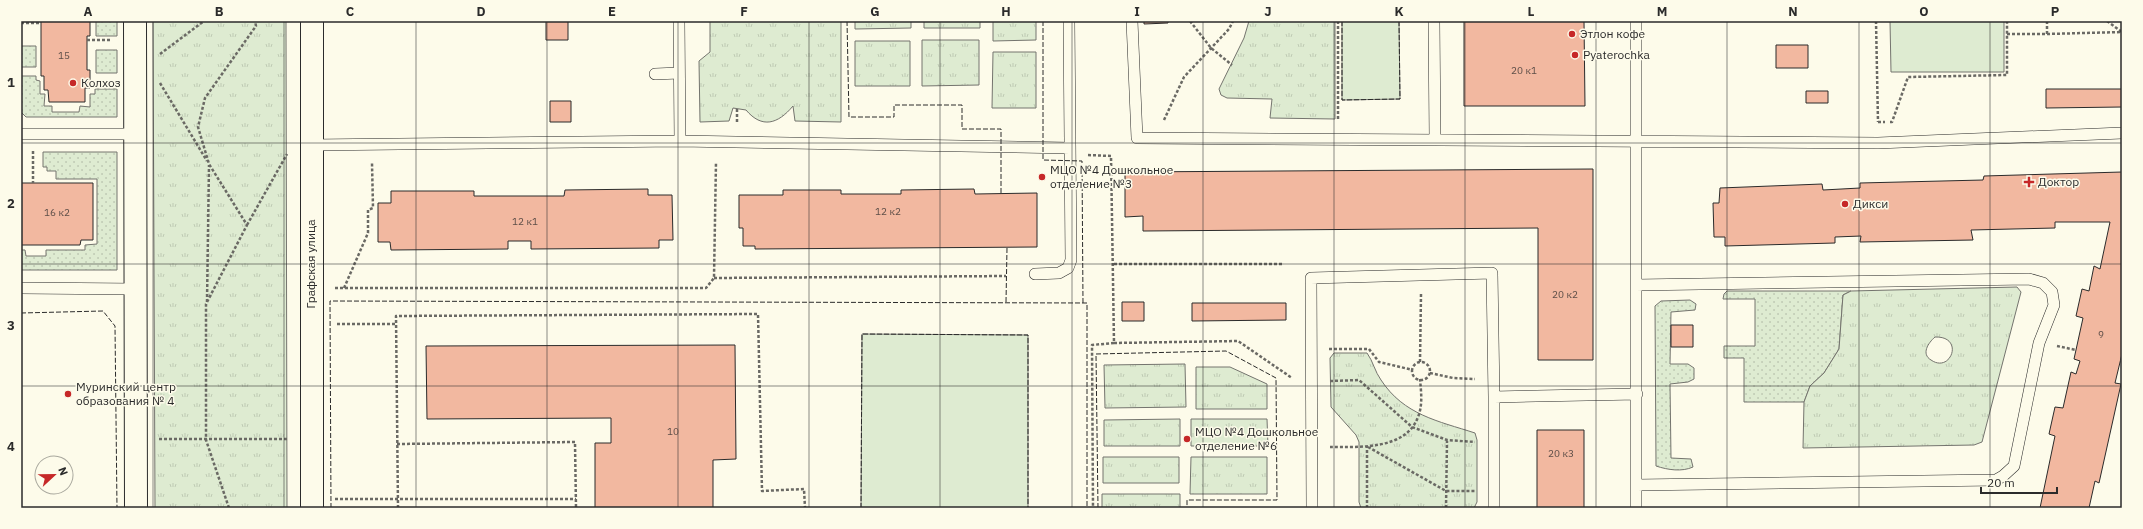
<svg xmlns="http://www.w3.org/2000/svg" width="2143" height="529" viewBox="0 0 2143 529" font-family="'IBM Plex Sans',sans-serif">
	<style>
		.grass { fill: url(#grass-dots); stroke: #74746e }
		.park { fill: url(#park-tufts); stroke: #74746e; fill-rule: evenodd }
		.garden { fill: #deebd1; stroke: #74746e }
		.building { fill: #f2b8a0; stroke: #2b2b2b }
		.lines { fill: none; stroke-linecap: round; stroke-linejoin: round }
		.service-casing { stroke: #2b2b2b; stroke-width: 12 }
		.minor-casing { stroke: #2b2b2b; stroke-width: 24 }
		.path { stroke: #6a6964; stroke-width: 2.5; stroke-dasharray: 3 2; stroke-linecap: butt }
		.service { stroke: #fdfbea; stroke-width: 11 }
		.minor { stroke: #fdfbea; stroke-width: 22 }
		.fence { stroke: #2b2b2b; stroke-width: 1; stroke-dasharray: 5 2; stroke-linecap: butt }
		.grid { fill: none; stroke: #2b2b2b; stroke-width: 1; stroke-opacity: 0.55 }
		.poi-dot { fill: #c62828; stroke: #fdfbea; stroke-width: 1.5 }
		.labels { text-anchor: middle; stroke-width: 3; stroke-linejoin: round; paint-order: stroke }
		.number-label { font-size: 10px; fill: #5d4e48 }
		.poi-label { font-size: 12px; fill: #2b2b2b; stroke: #fdfbea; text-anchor: start }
		.street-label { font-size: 12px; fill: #2b2b2b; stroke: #fdfbea }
		.neatline { fill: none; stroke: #2b2b2b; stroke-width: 1.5 }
		.grid-label { font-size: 13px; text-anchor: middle; font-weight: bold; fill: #2b2b2b }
	</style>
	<defs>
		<pattern id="grass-dots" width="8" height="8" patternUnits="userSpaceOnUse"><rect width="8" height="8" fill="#deebd1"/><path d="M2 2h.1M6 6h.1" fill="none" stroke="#bfcab4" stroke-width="1.8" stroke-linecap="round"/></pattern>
		<pattern id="park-tufts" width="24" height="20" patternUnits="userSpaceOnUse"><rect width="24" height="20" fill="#deebd1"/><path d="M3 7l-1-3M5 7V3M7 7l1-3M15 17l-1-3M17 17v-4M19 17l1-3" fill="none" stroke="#bfcab4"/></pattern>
	</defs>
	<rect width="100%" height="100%" fill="#fdfbea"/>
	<!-- grass -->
	<path class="grass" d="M96,21h21v15h-21z
		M21,46h15v21h-15z
		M96,50h21v23h-21z
		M21,76h15v4l4,1v13h5l-1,12h8v6h27l1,-6 10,1v-13h5v-5h22v28h-91l-5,-5z
		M43,152h74v118h-96v-20h4l1,6h20v-6h39v-5l12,-1v-65h-41v-8h-9v-4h-4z
		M1727,291h124l-8,4 -4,54 -15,24 -14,13 -6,16h-60v-44h-20v-12h31v-47h-32l1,-5z
		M1690,300l6,4 -1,6 -24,2 -1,52h18l6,4v11l-6,3 -18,2 1,74 20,1 2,8c-11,5 -25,3 -37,-1l-1,-160 6,-5z"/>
	<!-- park -->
	<path class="park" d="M153,21h133l1,487h-132z
		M710,21h131v101l-46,-1 -2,-15c-15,18 -31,23 -47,4l-13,-2 -4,13 -29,1 -1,-61 11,-9z
		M855,21h56v7l-56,1z
		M924,21h56v7h-56z
		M993,21h43v19l-43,1z
		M1249,21h86v98l-65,-1 2,-19 -45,-1 -6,-3 -2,-6 25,-51z
		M922,40h57v45l-57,1z
		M855,41h55v45h-55z
		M993,52h43v56h-44z
		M2017,287l4,5 -39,150 -8,3 -171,3 1,-46 6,-16 14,-13 15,-24 4,-54 8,-4zM1935,337c30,-1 16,37 -4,23 -10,-6 -3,-17 4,-23z
		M1334,353h33c6,8 8,19 14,27 23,35 57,41 94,53l2,7v62l-3,6h-113l-2,-6v-60l-3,-7 -25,-28 -1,-49z
		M1185,364l1,43 -81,1 -1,-43z
		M1196,367h34l37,17v25h-71z
		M1180,419v27h-76v-26z
		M1191,419h76l1,27h-77z
		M1103,457h76v26h-76z
		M1191,457h76v37h-77z
		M1102,494h78v14h-78z"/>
	<!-- garden -->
	<path class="garden" d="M1342,21h57l1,78 -58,1z
		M1890,21h114v51h-113z
		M862,334l166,1v173h-167z"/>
	<!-- building -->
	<path class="building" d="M41,21h49v15h-3v34h3v18h-5v14h-36l-1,-12h-4v-14h-3z
		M546,21h22v19h-22z
		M1144,21h24v2l-24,1z
		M1464,21h120l1,85h-121z
		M1776,45h32v23h-32z
		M2046,89h76v18l-76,1z
		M1806,91h22v12h-22z
		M550,101h21v21h-21z
		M1593,169v191h-55v-132l-395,3v-15l-18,1v-45z
		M2122,172v182l-7,29 6,1 -22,99 -4,-2 -6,27h-49l15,-72 -6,-2 6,-27 8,1 8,-36 5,2 4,-13 -6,-2 9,-41 -7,-2 6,-27 7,2 5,-25 6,3 10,-47h-55v6l-84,2 2,10 -113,2 1,-6 -26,1v6l-110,3v-9h-11l-1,-34h6l1,-15 102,-4 1,6 37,-2v-5l123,-3 1,-4z
		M21,183h72v57h-12l-1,5h-59z
		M648,189v6h24l1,45h-14v8l-128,1v-8h-23v8l-117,1 -1,-8h-12v-39h13v-12h83v5h90l1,-6z
		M974,189l1,5 62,-1v54l-282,2v-3h-12v-18h-4v-33h44v-5h58v4h60v-4z
		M1122,302h22v19h-22z
		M1192,303h94v17l-94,1z
		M1671,325h22v22h-22z
		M735,345l1,114 -23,1v48h-118v-65h16v-25l-184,1 -1,-73z
		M1537,430h47v78h-47z"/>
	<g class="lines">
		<defs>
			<path id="service" d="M679,21l1,120
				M1132,21l5,117 741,5 244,-10
				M1434,21l1,119
				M1636,21v487
				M655,74l24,-1
				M21,134h114
				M311,145l369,-4 390,7
				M1035,274l24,-1 9,-5 3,-8 -2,-239
				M21,288l114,1
				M1636,485l360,-5 7,-4 11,-10 25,-123 15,-38 -2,-13 -9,-9 -14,-4 -393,6
				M1312,508l-1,-230 181,-5 2,124 143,-3
				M1494,508v-111"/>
			<path id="minor" d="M135,21l1,487
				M312,508v-487"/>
		</defs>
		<!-- service casing -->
		<use href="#service" class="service-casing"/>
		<!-- minor casing -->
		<use href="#minor" class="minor-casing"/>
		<!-- path -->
		<path class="path" d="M1190,21l21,27 21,17
			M1338,21v99
			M1876,21l2,101
			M2107,21l15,11
			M21,23h20
			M2007,34h40v-13
			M2047,34l75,-2
			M87,40h23
			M160,54l44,-33
			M160,83l47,78
			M737,109v15
			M1164,120l20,-43 45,-48 4,-8
			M1878,122h7
			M1890,122h2l16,-45 99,-2v-54
			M33,151v32
			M1088,155l23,1 3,187 -22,2 1,163
			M247,225l40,-71
			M1114,264h168
			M714,278l292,-2
			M335,288h371l8,-10 2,-116
			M344,288l24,-55v-23l5,-2 -1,-45
			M207,302l2,-137
			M337,324h59
			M1114,343l124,-2 54,37
			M2057,346l19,4
			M1329,349h40l10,13 34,8
			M2120,361h2
			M1420,362l1,-68
			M1412 371a9 9 0 1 1 18 0a9 9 0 1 1-18 0Z
			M1430,373l23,5 22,1
			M1330,381l29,-1 53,47 35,13 28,2
			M159,439h129
			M397,444l178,-2 1,66
			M1330,447c29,0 76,3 88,-30 5,-12 3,-26 2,-38
			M1368,447l78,44h30
			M335,499h241
			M229,508l-23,-68v-136l41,-79 -38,-61 -11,-37 7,-29 51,-72 -1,-5
			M398,508l-2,-192 362,-2 4,177 42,-2 1,19
			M1367,508v-61
			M1446,508l1,-67"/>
		<!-- service -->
		<use href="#service" class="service"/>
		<!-- minor -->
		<use href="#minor" class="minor"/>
		<!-- fence -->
		<path class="fence" d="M847,21l2,96h45v-12h68v24h39v64
			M1043,21v139l39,1 1,142
			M1342,21v79l58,-1 -1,-78
			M1006,302l1,-54
			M21,313l82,-2 12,15 2,182
			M331,508l-1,-207 757,2v205
			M861,508l1,-174 166,1v173
			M1098,508l-2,-154 130,-3 50,27 1,122h-90v8"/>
	</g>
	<!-- grid -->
	<path class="grid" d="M153,21v487M284,21v487M416,21v487M547,21v487M678,21v487M809,21v487M940,21v487M1072,21v487M1203,21v487M1334,21v487M1465,21v487M1596,21v487M1727,21v487M1859,21v487M1990,21v487M21,143h2101M21,264h2101M21,386h2101"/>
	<!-- markers -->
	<g class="poi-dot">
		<circle cx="1572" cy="34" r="4"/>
		<circle cx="1575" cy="55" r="4"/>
		<circle cx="73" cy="83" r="4"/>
		<circle cx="1042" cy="177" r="4"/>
		<path d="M2027 176h4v4h4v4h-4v4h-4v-4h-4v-4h4z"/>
		<circle cx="1845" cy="204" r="4"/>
		<circle cx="68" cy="394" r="4"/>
		<circle cx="1187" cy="439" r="4"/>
	</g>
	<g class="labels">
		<!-- number labels -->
		<g class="number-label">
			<text x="64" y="59">15</text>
			<text x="1524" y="74">20 к1</text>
			<text x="888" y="215">12 к2</text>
			<text x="57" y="216">16 к2</text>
			<text x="525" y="225">12 к1</text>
			<text x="1565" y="298">20 к2</text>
			<text x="2101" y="338">9</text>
			<text x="673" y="435">10</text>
			<text x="1561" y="457">20 к3</text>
		</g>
		<!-- poi labels -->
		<g class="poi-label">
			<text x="1580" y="38">Этлон кофе</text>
			<text x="1583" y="59">Pyaterochka</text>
			<text x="81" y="87">Колхоз</text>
			<text x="1050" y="174">МЦО №4 Дошкольное<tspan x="1050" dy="14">отделение №3</tspan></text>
			<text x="2038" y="186">Доктор</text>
			<text x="1853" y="208">Дикси</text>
			<text x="76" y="391">Муринский центр<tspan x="76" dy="14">образования № 4</tspan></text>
			<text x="1195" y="436">МЦО №4 Дошкольное<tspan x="1195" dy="14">отделение №6</tspan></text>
		</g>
		<!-- street labels -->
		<g class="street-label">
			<text transform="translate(311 264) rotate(-90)" y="4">Графская улица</text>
		</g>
	</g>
	<!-- border -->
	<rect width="2143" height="529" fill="none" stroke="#fdfbea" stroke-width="44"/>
	<!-- north arrow -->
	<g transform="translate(54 475) rotate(68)"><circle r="19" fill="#fdfbea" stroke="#a9a89e"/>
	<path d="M0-3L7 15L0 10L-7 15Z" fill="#c62828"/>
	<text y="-6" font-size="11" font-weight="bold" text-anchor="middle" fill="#2b2b2b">N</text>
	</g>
	<!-- scale -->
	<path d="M1981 487v6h76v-6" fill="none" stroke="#2b2b2b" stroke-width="2"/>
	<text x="1987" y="487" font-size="12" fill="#2b2b2b" stroke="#fdfbea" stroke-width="3" paint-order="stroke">20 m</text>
	<rect x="22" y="22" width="2099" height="485" class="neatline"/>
	<g class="grid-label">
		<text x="88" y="16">A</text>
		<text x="219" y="16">B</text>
		<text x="350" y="16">C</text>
		<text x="481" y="16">D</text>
		<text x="612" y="16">E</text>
		<text x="744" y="16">F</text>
		<text x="875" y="16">G</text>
		<text x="1006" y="16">H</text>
		<text x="1137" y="16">I</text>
		<text x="1268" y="16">J</text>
		<text x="1399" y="16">K</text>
		<text x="1531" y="16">L</text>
		<text x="1662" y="16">M</text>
		<text x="1793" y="16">N</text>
		<text x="1924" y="16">O</text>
		<text x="2055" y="16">P</text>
		<text x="11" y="87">1</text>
		<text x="11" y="208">2</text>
		<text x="11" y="330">3</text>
		<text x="11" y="451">4</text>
	</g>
</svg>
